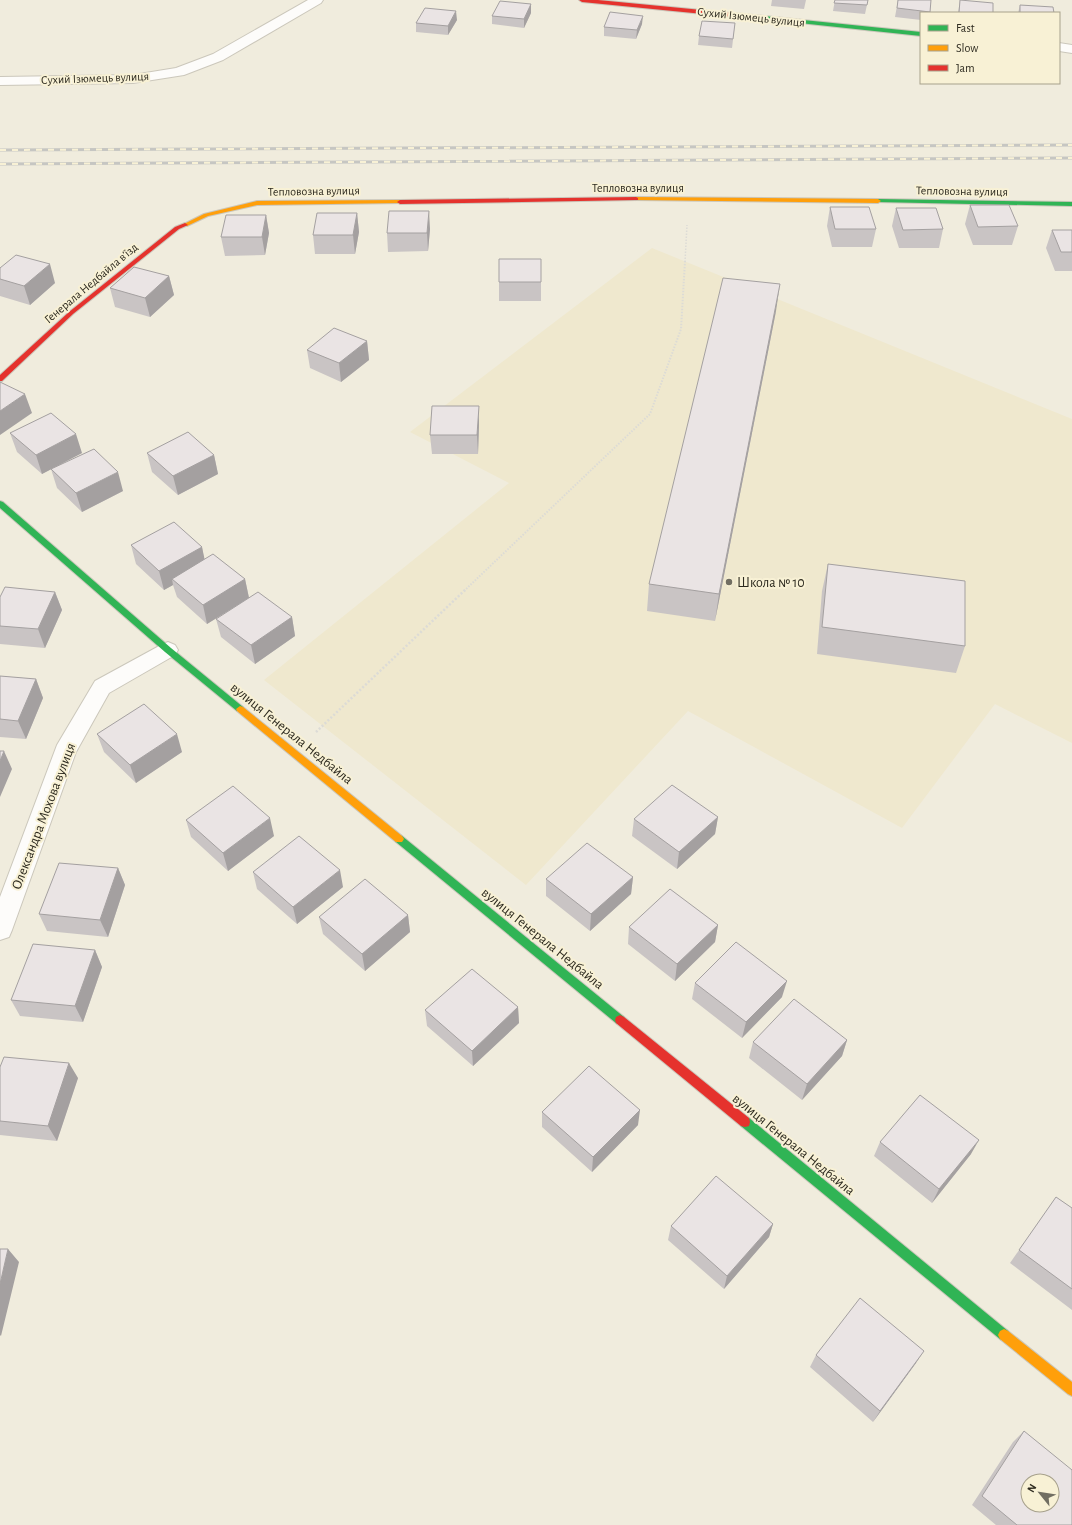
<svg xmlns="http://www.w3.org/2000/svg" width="1072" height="1525" viewBox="0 0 1072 1525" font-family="'Alegreya Sans',sans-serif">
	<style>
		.built { fill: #efe8ce }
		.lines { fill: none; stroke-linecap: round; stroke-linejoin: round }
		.street-casing { stroke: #cbc7bb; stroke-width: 2 }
		.fast-casing { stroke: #cbc7bb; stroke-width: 2 }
		.slow-casing { stroke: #cbc7bb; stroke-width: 2 }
		.jam-casing { stroke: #cbc7bb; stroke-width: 2 }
		.path-far2 { stroke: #dcdbd6; stroke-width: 1.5; stroke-dasharray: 1.5 1.5; stroke-linecap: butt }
		.path-far1 { stroke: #dcdbd6; stroke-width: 2; stroke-dasharray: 1.5 1.5; stroke-linecap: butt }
		.path { stroke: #dcdbd6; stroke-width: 2.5; stroke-dasharray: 2 2; stroke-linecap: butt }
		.street { fill: #fdfcfa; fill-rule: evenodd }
		.fast { fill: #30b455; fill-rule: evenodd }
		.slow { fill: #ff9f0a; fill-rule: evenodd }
		.jam { fill: #e5322d; fill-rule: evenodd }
		.rail-casing { stroke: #c6c6c2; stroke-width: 3 }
		.rail { stroke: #f8f1d5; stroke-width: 2; stroke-dasharray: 6; stroke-linecap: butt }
		.wall { fill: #c9c4c4 }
		.shaded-wall { fill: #a4a0a0 }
		.building { fill: #eae4e4; stroke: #a4a0a0; fill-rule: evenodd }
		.poi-dot { fill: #716e62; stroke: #f8f1d5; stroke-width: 1.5 }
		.labels { text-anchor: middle; stroke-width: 4; stroke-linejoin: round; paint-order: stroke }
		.far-street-label { font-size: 12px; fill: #2d2a1f; stroke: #f8f1d5 }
		.poi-label { font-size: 14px; fill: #2d2a1f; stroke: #f8f1d5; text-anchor: start }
		.street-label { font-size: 14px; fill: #2d2a1f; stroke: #f8f1d5 }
	</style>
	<rect width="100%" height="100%" fill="#f0ecdd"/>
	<!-- built -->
	<path class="built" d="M652,248l420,171v324l-77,-39 -93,124 -214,-117 -162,174 -262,-205 245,-197 -99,-51z"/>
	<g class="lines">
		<defs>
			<path id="street" d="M308,0h15l-2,3 -98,57 -39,15 -51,8 -133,2v-8l133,-2 43,-7 37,-14z
				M1059,43l13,2v8l-13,-2z
				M168,642l7,3 3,5 -3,5 -66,38 -33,59 -64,178 -3,7 -9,3v-43l57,-152 38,-64 66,-36z"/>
			<path id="fast" d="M764,16l157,16v4l-159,-17v-2z
				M878,199l194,3v4l-196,-4 -1,-1z
				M0,501l3,1 168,146 72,59 1,2 -1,2h-6l-72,-59 -165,-144z
				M399,835l3,1 222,181 1,3 -1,3 -4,2 -4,-2 -220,-181 -2,-3 2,-3z
				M745,1117l4,1 259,213 2,4 -2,4 -4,2 -4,-2 -259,-213 -1,-4 1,-4z"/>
			<path id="slow" d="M636,197l242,2 3,2 -3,2 -244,-3v-2z
				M400,200l3,2 -1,1 -145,2 -49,11 -21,10 -5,-1 22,-11 53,-13z
				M240,706l3,1 159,129 2,3 -2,3h-6l-159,-131 -1,-2z
				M1004,1329l4,2 64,51v14l-4,-2 -68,-55 -2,-4 2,-4z"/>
			<path id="jam" d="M579,0h19l166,16 3,2 -3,2 -182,-18z
				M636,197l2,1v2l-238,4 -3,-2 3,-2z
				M185,223l3,2 -9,4 -106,85 -71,67h-2v-6l69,-63 106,-85z
				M620,1015l4,2 125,101 1,4 -1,4 -4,1 -4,-1 -125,-103 -1,-3 1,-3z"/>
		</defs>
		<!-- street casing -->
		<use href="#street" class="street-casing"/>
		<!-- fast casing -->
		<use href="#fast" class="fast-casing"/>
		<!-- slow casing -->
		<use href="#slow" class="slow-casing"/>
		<!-- jam casing -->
		<use href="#jam" class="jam-casing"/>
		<!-- path-far2 -->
		<path class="path-far2" d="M685,262l2,-37"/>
		<!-- path-far1 -->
		<path class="path-far1" d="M464,591l186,-177 31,-85 4,-68"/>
		<!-- path -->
		<path class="path" d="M316,732l149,-142"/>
		<!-- street -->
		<use href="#street" class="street"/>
		<!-- fast -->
		<use href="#fast" class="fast"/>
		<!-- slow -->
		<use href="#slow" class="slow"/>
		<!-- jam -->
		<use href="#jam" class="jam"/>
		<defs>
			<path id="rail" d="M0,150l1072,-5
				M0,164l1072,-6"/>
		</defs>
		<!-- rail casing -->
		<use href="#rail" class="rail-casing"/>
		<!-- rail -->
		<use href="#rail" class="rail"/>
	</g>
	<!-- wall -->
	<path class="wall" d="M772,0h34l-2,9 -33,-3z
		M835,0h33l-3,14 -32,-3z
		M898,0h33l-1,13h-9v7l-26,-3z
		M960,0l33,13h-35z
		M531,4v9l-7,15 -32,-4v-8z
		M1020,5l34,8h-36z
		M457,20l-9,15 -32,-3v-9z
		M735,23l-3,25 -34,-3 1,-9z
		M642,24l-6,15 -32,-3v-9z
		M970,205l48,21 -6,19h-39l-8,-21z
		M830,207l46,22 -4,18h-40l-5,-21z
		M896,208l47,21 -4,19h-40l-7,-22z
		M357,213l2,19 -4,22h-40l-2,-19z
		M266,215l3,18 -4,22 -40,1 -4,-19z
		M430,229l-2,22 -40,1 -1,-19z
		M1052,230h20v41h-17l-9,-23z
		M541,259v42h-42v-19z
		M0,268l55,15 -25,22 -30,-9z
		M169,276l5,19 -24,22 -35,-10 -5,-19z
		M776,311l-61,310 -68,-10 2,-27z
		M367,341l2,19 -28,22 -31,-14 -3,-18z
		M479,424l-1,30h-46l-2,-19z
		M10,433l72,20 -40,21 -25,-22z
		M147,453l67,2 4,19 -40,21 -26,-23z
		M51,469l72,22 -41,21 -25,-24z
		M131,545l71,2 2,12 41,20 4,19 43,19 3,19 -40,28 -34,-27 -5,-18 26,-17 -35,22 -30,-27 -4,-12 -9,5 -28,-26z
		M828,564l137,82 -9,27 -139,-19 5,-63z
		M55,592l7,18 -17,38 -45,-4v-47z
		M0,676l36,3 7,19 -17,41 -26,-2z
		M97,734l85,18 -46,31 -32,-31z
		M718,817l-3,17 -38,35 -45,-33 2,-17z
		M186,820l88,16 -46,35 -37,-34z
		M118,868l7,17 -17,52 -61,-6 -8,-17z
		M253,872l90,15 -46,37 -40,-35z
		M633,877l-2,17 -41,37 -44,-35v-17z
		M408,915l2,17 -45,39 -42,-37 -4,-17z
		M718,925l-3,17 -40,39 -47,-37 1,-17z
		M95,950l7,17 -19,55 -63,-6 -9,-16z
		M695,983l87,14 -40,41 -50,-39z
		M518,1007l1,16 -46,43 -46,-40 -2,-16z
		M847,1040l-5,16 -40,44 -53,-42 4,-16z
		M0,1067l78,11 -21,63 -57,-6z
		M542,1112l96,13 -46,47 -50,-45z
		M880,1142l91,12 -39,49 -58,-47z
		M1056,1197l16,11v102l-62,-47z
		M773,1224l-4,13 -45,52 -56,-49 3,-14z
		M816,1355l100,8 -43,59 -63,-55z
		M1024,1431l48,94h-76l-24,-20 41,-63z"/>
	<!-- shaded-wall -->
	<path class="shaded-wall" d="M531,4v9l-7,15v-9z
		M456,11l1,9 -9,15v-9z
		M643,16l-1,8 -6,15 1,-9z
		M429,211l1,18 -2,22 -1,-18z
		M357,213l2,19 -4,22 -2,-19z
		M266,215l3,18 -4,22 -3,-18z
		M50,264l5,19 -25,22 -6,-19z
		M169,276l5,19 -24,22 -5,-19z
		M780,284l-4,27 -61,310 4,-27z
		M367,341l2,19 -28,22 -2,-19z
		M25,394l7,19 -32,22v-24z
		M479,406v18l-1,30 -1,-19z
		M76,434l6,19 -40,21 -6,-19z
		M214,455l4,19 -40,21 -5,-19z
		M118,472l5,19 -41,21 -6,-19z
		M202,547l4,19 -34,13 1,6 -9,5 -5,-19z
		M245,579l4,19 -42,26 -4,-19z
		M55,592l7,18 -17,38 -7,-19z
		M292,617l3,19 -40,28 -4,-19z
		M36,679l7,19 -17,41 -8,-18z
		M177,734l5,18 -46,31 -6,-18z
		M4,751l8,18 -12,28v-36z
		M718,817l-3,17 -38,35 2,-17z
		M270,818l4,18 -46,35 -5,-18z
		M118,868l7,17 -17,52 -8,-17z
		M340,870l3,17 -46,37 -4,-17z
		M633,877l-2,17 -41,37 1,-17z
		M408,915l2,17 -45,39 -3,-17z
		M718,925l-3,17 -40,39 2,-17z
		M95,950l7,17 -19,55 -8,-16z
		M787,981l-5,16 -40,41 4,-16z
		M518,1007l1,16 -46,43 -1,-15z
		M847,1040l-5,16 -40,44 5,-16z
		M69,1063l9,15 -21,63 -9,-15z
		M640,1110l-2,15 -46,47 1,-15z
		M979,1140l-8,14 -39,49 7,-14z
		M773,1224l-4,13 -45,52 3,-13z
		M8,1249l11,13 -18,74 -1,-1v-51z
		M924,1351l-8,12 -43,59 7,-11z"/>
	<!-- building -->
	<path class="building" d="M835,0h33l-1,5 -33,-2z
		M898,0h33l-1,12 -33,-4z
		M960,0l33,3v10h-34z
		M500,1l31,3 -7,15 -32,-3z
		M1020,5l33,2 1,6h-34z
		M425,8l31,3 -8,15 -32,-3z
		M610,12l33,4 -6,14 -33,-3z
		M702,21l33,2 -2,16 -34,-3z
		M970,205h39l9,21 -40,1z
		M830,207h39l7,22h-41z
		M896,208h40l7,21 -40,1z
		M389,211h40l-2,22h-40z
		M317,213h40l-4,22h-40z
		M226,215h40l-4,22h-41z
		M1052,230h20v22h-11z
		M16,255l34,9 -26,22 -24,-7v-11z
		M499,259h42v23h-42z
		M134,267l35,9 -24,22 -35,-10z
		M723,278l57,6 -61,310 -70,-10z
		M334,328l33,13 -28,22 -32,-13z
		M0,382l25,12 -25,17z
		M432,406h47l-2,29h-47z
		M51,413l25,21 -40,21 -26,-22z
		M188,432l26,23 -41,21 -26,-23z
		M94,449l24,23 -42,21 -25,-24z
		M174,522l28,25 -43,24 -28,-26z
		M213,554l32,25 -42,26 -31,-26z
		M828,564l137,17v65l-143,-19z
		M5,587l50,5 -17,37 -38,-3v-29z
		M258,592l34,25 -41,28 -35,-26z
		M0,676l36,3 -18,42 -18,-2z
		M144,704l33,30 -47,31 -33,-31z
		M0,751h4l-4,10z
		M672,785l46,32 -39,35 -45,-33z
		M233,786l37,32 -47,35 -37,-33z
		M299,836l41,34 -47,37 -40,-35z
		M587,843l46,34 -42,37 -45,-35z
		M59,863l59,5 -18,52 -61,-6z
		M365,879l43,36 -46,39 -43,-37z
		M670,889l48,36 -41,39 -48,-37z
		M736,942l51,39 -41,41 -51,-39z
		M33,944l62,6 -20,56 -64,-6z
		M472,969l46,38 -46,44 -47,-41z
		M794,999l53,41 -40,44 -54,-42z
		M4,1057l65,6 -21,63 -48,-5v-54z
		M589,1066l51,44 -47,47 -51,-45z
		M920,1095l59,45 -40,49 -59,-47z
		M716,1176l57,48 -46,52 -56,-50z
		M1056,1197l16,11v81l-53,-39z
		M0,1249h8l-8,35z
		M860,1298l64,53 -44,60 -64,-56z
		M1024,1431l48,39v55h-55l-35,-29zM1028,1481h24v24h-24z"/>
	<!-- markers -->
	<circle class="poi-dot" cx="729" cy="582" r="4"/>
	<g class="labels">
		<!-- far-street labels -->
		<g class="far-street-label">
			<text transform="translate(751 17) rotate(6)" y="4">Сухий Ізюмець вулиця</text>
			<text transform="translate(95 78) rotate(-2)" y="4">Сухий Ізюмець вулиця</text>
			<text x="638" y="192">Тепловозна вулиця</text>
			<text transform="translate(314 191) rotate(-1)" y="4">Тепловозна вулиця</text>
			<text transform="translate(962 191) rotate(1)" y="4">Тепловозна вулиця</text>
			<text transform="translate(91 283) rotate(-40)" y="4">Генерала Недбайла в’їзд</text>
		</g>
		<!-- poi labels -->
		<g class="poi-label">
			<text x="737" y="587">Школа № 10</text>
		</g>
		<!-- street labels -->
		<g class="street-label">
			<text transform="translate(292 733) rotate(39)" y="5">вулиця Генерала Недбайла</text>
			<text transform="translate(43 816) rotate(-69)" y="5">Олександра Мохова вулиця</text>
			<text transform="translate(543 938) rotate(39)" y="5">вулиця Генерала Недбайла</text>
			<text transform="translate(794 1144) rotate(39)" y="5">вулиця Генерала Недбайла</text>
		</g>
	</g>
	<!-- legend -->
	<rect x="920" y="12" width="140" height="72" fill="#f8f1d5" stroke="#a7a18c"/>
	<rect x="928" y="25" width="20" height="6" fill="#30b455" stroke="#a7a18c"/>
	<text x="956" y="32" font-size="12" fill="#2d2a1f">Fast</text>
	<rect x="928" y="45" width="20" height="6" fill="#ff9f0a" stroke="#a7a18c"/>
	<text x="956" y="52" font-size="12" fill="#2d2a1f">Slow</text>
	<rect x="928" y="65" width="20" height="6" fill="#e5322d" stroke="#a7a18c"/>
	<text x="956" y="72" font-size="12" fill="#2d2a1f">Jam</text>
	<!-- north arrow -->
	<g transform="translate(1040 1493) rotate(300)"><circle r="19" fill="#f8f1d5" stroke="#a7a18c"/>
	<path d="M0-3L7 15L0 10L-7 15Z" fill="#716e62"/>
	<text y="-6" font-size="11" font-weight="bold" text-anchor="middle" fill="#2d2a1f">N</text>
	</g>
</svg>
